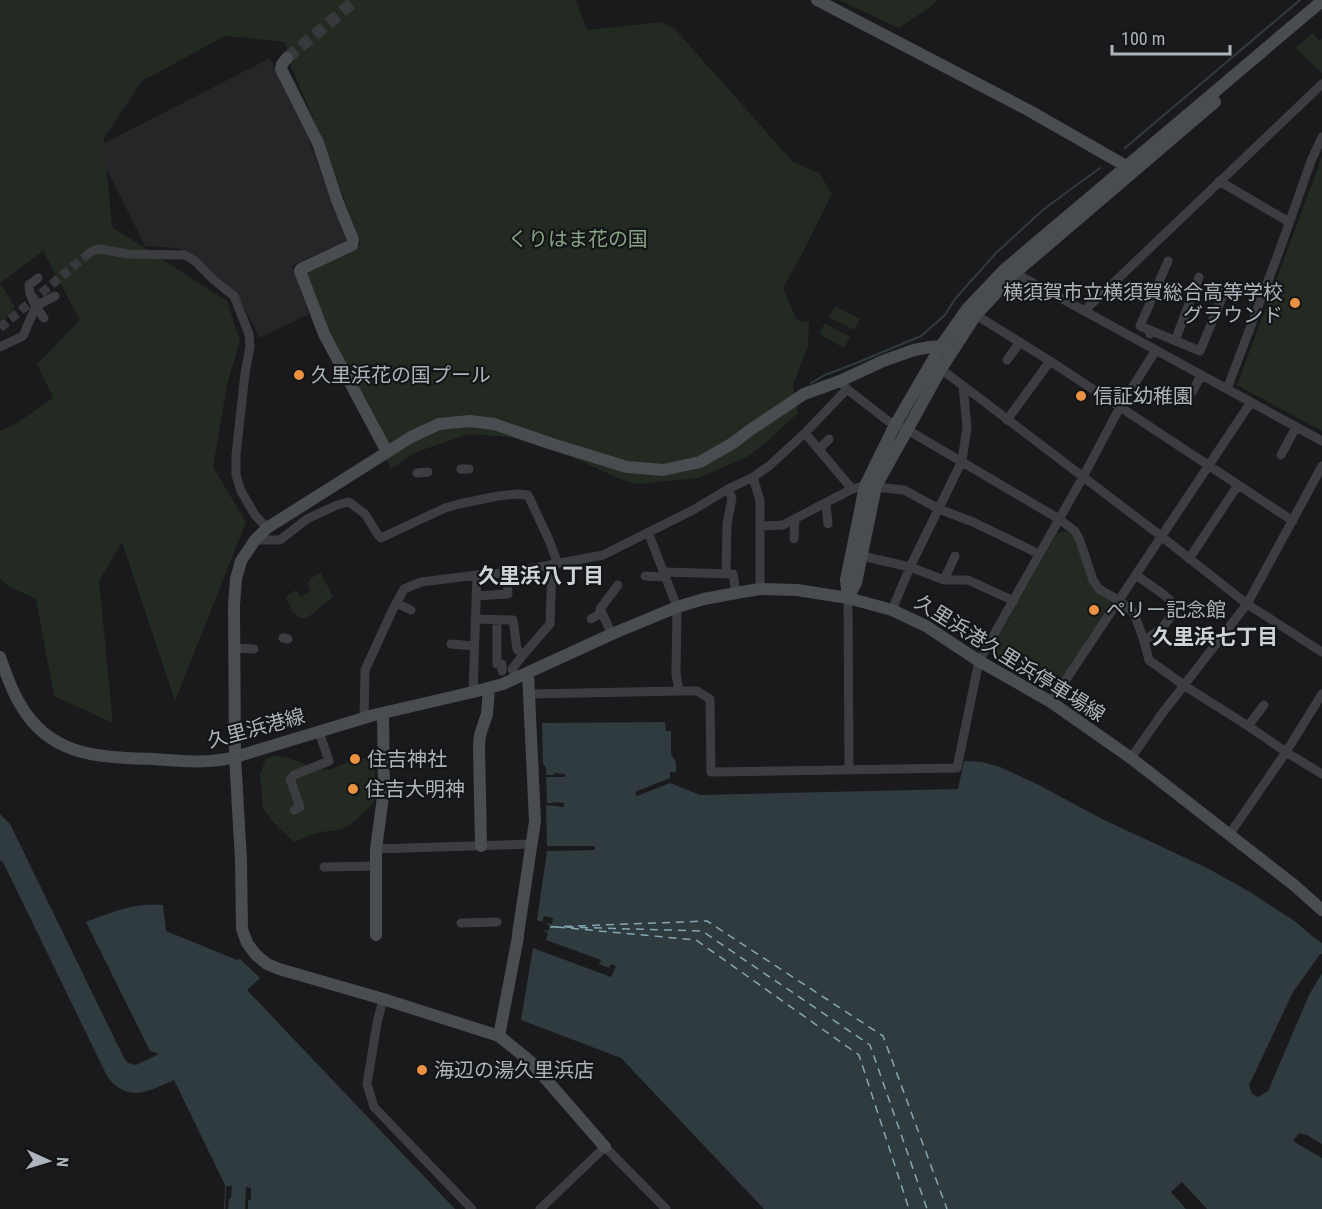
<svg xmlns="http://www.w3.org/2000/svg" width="1322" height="1209" viewBox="0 0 1322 1209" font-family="'Roboto Condensed','Noto Sans JP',sans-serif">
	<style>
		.built { fill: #262629 }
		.green { fill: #222a21 }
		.water { fill: #303b3f }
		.pier { fill: #1a1a1c }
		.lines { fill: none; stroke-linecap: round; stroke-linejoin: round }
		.stream { stroke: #303b3f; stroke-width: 2 }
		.ferry { stroke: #85a7b4; stroke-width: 1.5; stroke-dasharray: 8 6; stroke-linecap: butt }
		.street-tunnel { stroke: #37393c; stroke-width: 9; stroke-dasharray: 9 4.5; stroke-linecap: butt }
		.secondary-tunnel { stroke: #37393c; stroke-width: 12; stroke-dasharray: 12 6; stroke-linecap: butt }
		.street { stroke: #3b3d41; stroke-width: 9 }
		.secondary { stroke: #494c50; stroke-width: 12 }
		.poi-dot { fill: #eb9242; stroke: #141517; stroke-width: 2 }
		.labels { text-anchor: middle; stroke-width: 4.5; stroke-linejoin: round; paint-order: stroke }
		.park-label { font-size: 20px; fill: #89a585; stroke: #141517 }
		.poi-label { font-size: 20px; fill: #adb4bb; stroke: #141517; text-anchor: start }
		.street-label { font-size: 20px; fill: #adb4bb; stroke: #141517 }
		.neighbourhood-label { font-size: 21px; font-weight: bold; fill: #cdd2d7; stroke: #141517 }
	</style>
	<rect width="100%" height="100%" fill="#1a1a1c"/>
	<!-- built -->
	<path class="built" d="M270,58l37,77 39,106 -54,25 17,48 -49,24 -25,-47 -20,-16 -24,-22 -16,-5 -30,-2 -41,-82 -1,-20z"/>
	<!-- green -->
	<path class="green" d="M0,0h576l11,30 75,-8 13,7 118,133 26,11 13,21 -29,58 -20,36 14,32 12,2 -1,24 -15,39 5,28 -36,33 -15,11 -49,21 -60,6 -16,-4 -52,-24 -59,-19 -43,-3 -54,19 -23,16 -70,-131 -15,-66 55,-27 -34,-93 -36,-86 -6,-24 -60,-6 -83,45 -38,57 8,89 115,74 13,40 -13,44 -14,82 33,55 -71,179 -53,-159 -23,39 14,142 -59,-27 -18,-97 -26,-12 -10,-8v-148l14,-6 39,-27 -16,-34 43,-44 -37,-69 -43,32 15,24 -15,18z
		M839,0h98l-4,5 -34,23z
		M1313,33l6,8 3,-2v34l-27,-25z
		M1322,157v274l-85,-46z
		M835,306l25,13 -6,11 -25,-13z
		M825,323l25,14 -6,11 -25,-14z
		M1069,530l9,12 8,28 23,28 2,6 -55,84 -3,1 -62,-37v-2l66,-117z
		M321,573l12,24 -26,21h-8l-4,-5h-2l-7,-16 10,-7 5,7 10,-7 -4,-7 3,-1 -1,-3z
		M276,756l12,2 28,10 13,2 26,-11 14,-1 5,9 3,22 -4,15 -16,15 -16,11 -21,2 -26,10 -21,-20 -10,-14 -3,-33 6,-17z"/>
	<!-- water -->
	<path class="water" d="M665,722l1,9h5v23l5,8v10h-6v6l-35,14 2,4 33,-13 30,12 258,-6 6,-28 18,1 18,5 39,18 61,33 107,50 43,24 46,30 17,15 9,6v11h-2l-27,38 -44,93 3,9 6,3 10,-6 41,-96 13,-22v236h-558l-143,-151 -100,-38 12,-72 78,29 5,-11 -5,-2 -2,4 -10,-4 2,-4 -55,-20 2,-7 -4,-2 1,-1 3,1 2,-5 -4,-2 1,-1 5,1 1,-6 -9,-2 -2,6 -5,-2 10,-69 48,-1v-4h-48l-1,-41 18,2v-4l-11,-1v1h-6l-1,-26h19v-3l-11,-1v2h-8v-7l-3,-5 -1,-40z
		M0,814l10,10 113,232 5,7 8,2 23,-11 -9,-3 -64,-129c26,-10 49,-20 77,-17l3,26 71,29 3,-1 20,19 -13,12 208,219h-207v-9h3v-12l-5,-1 -1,22h-17l1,-10 2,-1 1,-12h-6l-1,23h-1l1,-24 -51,-105c-25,11 -47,24 -67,-4l-104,-214 -3,-2z"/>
	<!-- pier -->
	<path class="pier" d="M1299,1133l8,2 15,9v14l-29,-17z
		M1182,1182l25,27h-21l-15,-17z"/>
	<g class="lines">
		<!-- stream -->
		<path class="stream" d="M1125,148l175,-148
			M811,383l14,-8 34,-13 62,-26 24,-21 10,-16 41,-46 48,-44 56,-41"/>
		<!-- ferry -->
		<path class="ferry" d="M550,927l157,-6 176,115 64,173
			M557,927l139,13 163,115 50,154
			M566,927l136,4 168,114 57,164"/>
		<!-- street-tunnel -->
		<path class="street-tunnel" d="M0,328l89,-75"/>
		<!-- secondary-tunnel -->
		<path class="secondary-tunnel" d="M287,58l69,-58"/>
		<!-- street -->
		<path class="street" d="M1219,181l70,41
			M89,253l6,-3 5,-1 28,5 57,1 10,6 19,19 20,16 15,38 1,13 -5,26 -9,82v20l5,16 14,24 12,13
			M1015,273l307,168
			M38,278l-9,7c0,13 8,23 15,33
			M1084,311l238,-227
			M976,315l74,46 243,160
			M1152,331l48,20 26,-63
			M1150,334l2,-3 -12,-5 28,-65
			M1175,341l24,-64
			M0,347l23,-11 13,-30 19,-10
			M1007,360l13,-18
			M941,369l220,167 86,68 75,48
			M847,389l41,32 18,8 153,90 16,12 5,10 13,39 6,9 19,11 16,13 10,28 5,19 36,26 63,40 38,26 36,22
			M1227,389l53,-140 31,-88 11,-24
			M1193,391l8,-16
			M1007,420l43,-59
			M805,433l47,56
			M819,449l10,-10
			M1281,455l15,-28
			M461,469h8
			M417,473l11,-1
			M753,477l7,24v88
			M826,503l2,21
			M761,526l22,-1 69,-36 13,-3 39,4 35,19 34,13 66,32
			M381,538l64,-30 14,-4 39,-8 20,-2 10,1 21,45 9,24
			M794,539l1,-20
			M255,540h25l27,-21 30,-14 12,-3 16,12 13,21
			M862,556l48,11 34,13h24l46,21
			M1189,559l49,-74
			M664,572l69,2 3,19
			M726,574l1,-50 5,-26 -4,-9
			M1136,575l27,19 13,12v4l-14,18 -18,13
			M645,576l21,1
			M944,580l11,-24
			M476,596l32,-2 -1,-21
			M848,598l1,172
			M396,603l15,7
			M600,609l12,25
			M892,610l18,-43 52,-106 5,-34 -4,-41
			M475,619l38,1 4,29 6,6
			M591,619l10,-6 -1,-4 18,-24
			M497,621v43h5v7
			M283,638l5,1
			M451,644l23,2
			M235,648l19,1
			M517,678l-5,-9 11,-14 27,-31 2,-60
			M679,691h18l13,8 1,73 246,-4 22,-107 104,-184 37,-70 36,-57
			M473,692l4,-117
			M530,694l149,-3 -3,-17 1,-67 -29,-75
			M1051,702l200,-300
			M364,718l1,-48 28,-61 11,-20 17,-7 56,-7 30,-2 96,-18 90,-45 35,-21 25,-12 16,-11 36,-33 42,-44 -7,-8
			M1248,726l16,-21
			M1131,758l30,-43 86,-111 75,-138
			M294,810l6,-3 -10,-28 4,-4 35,-14 -10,-29
			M1229,835l57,-83 36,-58
			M376,849l156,-5
			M324,867l52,-1
			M461,923l36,-1
			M383,999l-6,24 -10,61 7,23 98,102
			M540,1209l65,-62 61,62"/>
		<!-- secondary -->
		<path class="secondary" d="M817,0l211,110 105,60
			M287,58l-5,6 -1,5 37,74 19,57 16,40 -1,5 -51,24 -1,2 24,63 63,118
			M849,596l7,-13 20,-97 65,-117 35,-54 39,-42 200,-171
			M848,598l-2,-18 19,-94 30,-61 46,-79 26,-37 38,-40 317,-268
			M0,657c6,16 11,33 20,47 30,53 79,53 133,55 27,2 56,5 82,-2l139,-42 99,-23 30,-8 109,-50 65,-27 27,-8 32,-6 24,-4 37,1 51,8 44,12 34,16 53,35 72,41 80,56 163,127 28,25
			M481,846l-2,-100 1,-11 7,-21 2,-26
			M518,934l17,-113 -7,-148
			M376,935v-86l8,-60 -1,-76
			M499,1036l19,-99
			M605,1147l-74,-85 -32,-26 -116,-37 -104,-30 -12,-5 -11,-9 -9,-12 -5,-14 -1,-69 -6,-103 -1,-152 2,-26 5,-18 14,-21 12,-12 144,-91 28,-13 31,-3 24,3 58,20 75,23 36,3 37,-8 33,-19 17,-13 54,-36 36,-13 43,-20 31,-11 16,-3 11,-1 12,3"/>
	</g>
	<!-- markers -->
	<g class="poi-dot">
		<circle cx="1295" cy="303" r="6"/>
		<circle cx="299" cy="375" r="6"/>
		<circle cx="1081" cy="396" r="6"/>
		<circle cx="1094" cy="610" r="6"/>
		<circle cx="355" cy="759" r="6"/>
		<circle cx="353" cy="789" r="6"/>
		<circle cx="422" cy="1070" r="6"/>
	</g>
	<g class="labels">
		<!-- park labels -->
		<g class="park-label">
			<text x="578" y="246">くりはま花の国</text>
		</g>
		<!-- poi labels -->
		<g class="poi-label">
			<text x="1283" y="299" text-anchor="end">横須賀市立横須賀総合高等学校<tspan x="1283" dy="23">グラウンド</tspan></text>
			<text x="311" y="382">久里浜花の国プール</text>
			<text x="1093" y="403">信証幼稚園</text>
			<text x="1106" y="617">ペリー記念館</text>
			<text x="367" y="766">住吉神社</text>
			<text x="365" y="796">住吉大明神</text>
			<text x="434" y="1077">海辺の湯久里浜店</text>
		</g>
		<!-- street labels -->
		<g class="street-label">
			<text transform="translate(1010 658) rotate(32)" y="7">久里浜港久里浜停車場線</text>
			<text transform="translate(256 728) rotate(-15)" y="7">久里浜港線</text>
		</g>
		<!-- neighbourhood labels -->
		<g class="neighbourhood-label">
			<text x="541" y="583">久里浜八丁目</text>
			<text x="1215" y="644">久里浜七丁目</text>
		</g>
	</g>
	<!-- north arrow -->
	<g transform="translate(48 1161) rotate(94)" stroke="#141517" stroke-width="4.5" paint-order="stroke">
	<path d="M0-4.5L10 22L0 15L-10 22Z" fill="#adb4bb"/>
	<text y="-9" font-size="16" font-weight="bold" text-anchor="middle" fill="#adb4bb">N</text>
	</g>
	<!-- scale -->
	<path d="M1112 45v9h118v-9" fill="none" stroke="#adb4bb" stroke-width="3"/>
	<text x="1121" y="45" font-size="18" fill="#adb4bb" stroke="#141517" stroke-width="4.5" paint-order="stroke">100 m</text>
</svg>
